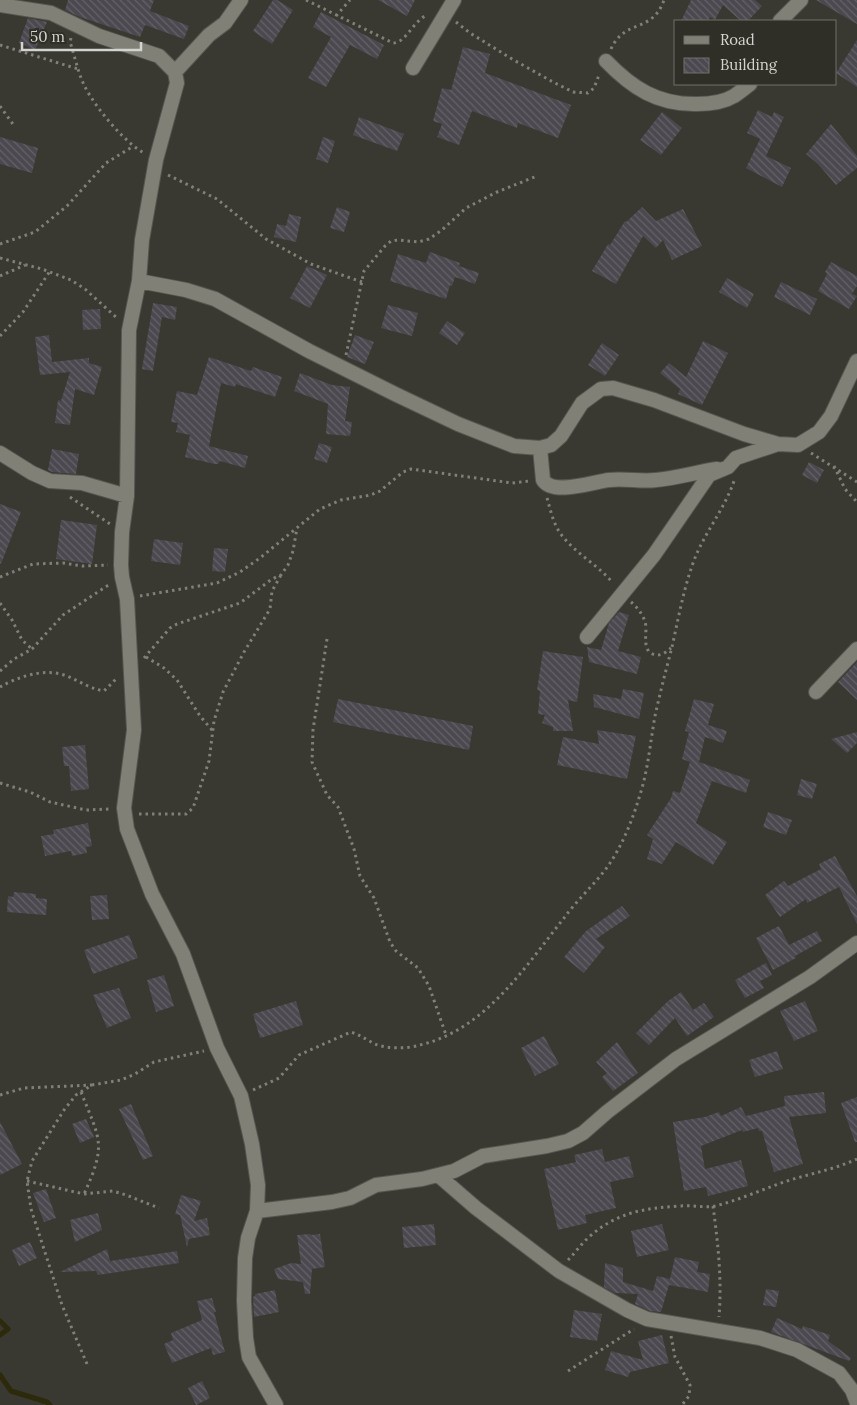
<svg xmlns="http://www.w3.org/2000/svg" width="857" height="1405" viewBox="0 0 857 1405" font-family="Lora,serif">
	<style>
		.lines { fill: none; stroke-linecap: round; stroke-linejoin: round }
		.stream { stroke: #2d290b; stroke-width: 5 }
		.building { fill: url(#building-back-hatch) }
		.minor-casing { stroke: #565550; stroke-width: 16 }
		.path { stroke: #807f79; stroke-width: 3; stroke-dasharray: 2.5 4; stroke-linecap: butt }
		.minor { stroke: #818077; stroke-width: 14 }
	</style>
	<defs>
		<pattern id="building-back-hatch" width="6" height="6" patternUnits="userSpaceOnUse" patternTransform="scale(1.25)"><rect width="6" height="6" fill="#4c484f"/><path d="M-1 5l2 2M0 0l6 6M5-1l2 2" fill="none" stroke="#656267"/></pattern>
	</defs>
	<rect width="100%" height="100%" fill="#393831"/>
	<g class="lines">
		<!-- stream -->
		<path class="stream" d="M0,1321l8,8 -8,6
			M0,1375l11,16 36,11 3,3"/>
	</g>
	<!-- building -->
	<path class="building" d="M68,0h86l-4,11 39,15 -5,13 -39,-14 -5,12 -60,-20 -15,-7z
		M273,0h4l16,10 -21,34 -19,-13z
		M378,0h37l-8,16z
		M691,0h64l7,6 -14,15h-7l-18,-16 -8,15 -5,-3 -2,4h-27z
		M816,0h41v24z
		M321,12l63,33 -7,14 -27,-14 -24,42 -18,-9 23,-41 -18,-10z
		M28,18l19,4 -12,28 -16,-7z
		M857,40v47l-21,-14z
		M463,47l27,7 -5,19 86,32 -13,33 -40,-15 -1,5 -45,-17 -13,34 -22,-8 5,-13 -9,-3 9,-33 9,2z
		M758,110l14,7 2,-5 10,5 -18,39 25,12 -9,19 -36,-19 14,-29 -13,-6z
		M662,112l20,16 -21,27 -21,-15z
		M359,117l45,17 -7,17 -44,-16z
		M831,124l26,32v12l-21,17 -18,-21 -12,-10z
		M0,137l38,11 -6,25 -32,-9z
		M323,137l12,4 -7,22 -12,-4z
		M337,207l13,5 -6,20 -14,-4z
		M642,207l14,14 27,-12 19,37 -30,14 -9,-20 -7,8 -13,-12 -27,48 -24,-13 16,-27 2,1 15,-24 1,1z
		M289,214l12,3 -5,25 -22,-5 3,-13 9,2z
		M430,252l30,11 -1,3 20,7 -4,11 -20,-7 -3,9 -2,-1 -4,14 -56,-18 8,-27 28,9z
		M831,262l26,14v10l-5,8 5,2 -8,13 -31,-18 9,-17 -2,-2z
		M307,266l20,9 -17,33 -20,-10z
		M727,278l27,16 -7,14 -28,-16z
		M781,282l36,17 -7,16 -36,-18z
		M153,303l24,4 -2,13 -13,-3 -9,54 -11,-2z
		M388,305l30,8 -6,23 -31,-8z
		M100,309l1,20 -18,1 -1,-20z
		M447,321l18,12 -8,12 -18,-12z
		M49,335l3,27 37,-4v5l13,4 -8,28 -19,-6 -5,36 -15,-2 3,-23 3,1 9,-29 -30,3 -5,-38z
		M355,335l19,7 -9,22 -18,-7z
		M703,341l25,12 -26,52 -24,-11 2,-5 -20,-16 9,-10 17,14z
		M602,343l17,12 -14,21 -17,-11z
		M209,357l42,14 2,-4 29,10 -7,20 -39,-13 -1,3 -14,-4 -12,63 39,10 -3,12 -25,-7 -2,3h-4l-29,-7 5,-22 -14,-3 2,-9 -7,-1 6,-31 20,4z
		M300,373l32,12 18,2 -5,34 7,1 -2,14 -24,-2 2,-30 -34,-13z
		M319,443l13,4 -5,16 -13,-4z
		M52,449l27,5 -3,20 -24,-2 -4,-2z
		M809,462l15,8 -7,13 -15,-8z
		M0,504l21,8 -20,52 -1,-1z
		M61,520l36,5 -5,39 -36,-5z
		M154,539l29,4 -3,22 -29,-4z
		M214,548l14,1 -3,23 -13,-1z
		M619,612l10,3 -11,36 23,6 -4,17 -48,-12 -2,-15 14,3 8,-27z
		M543,651l40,6 -6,45 -9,-2 5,31h-20v-4l-11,-4 3,-8 -7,-1 2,-23 -3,-1z
		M857,662v38l-19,-18z
		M623,689l21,4 -5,26 -45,-12 -1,-13 28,5z
		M338,699l135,27 -4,24 -136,-28z
		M694,699l20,5 -6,21 19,6 -4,12 -18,-6 -6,25 51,18 -4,13 -34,-12 -16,42 31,19 -14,23 -37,-23 -14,22 -15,-5 6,-20 -6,-4 24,-37 2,-7 7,2 10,-31 -8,-3 7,-27 -4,-1z
		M597,730l39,6 -9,43 -70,-14 6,-28 36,7z
		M857,732v11l-10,10 -16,-14z
		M85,745l4,44 -18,2 -2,-25h-5l-2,-19z
		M801,779l16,5 -5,15 -15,-4z
		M768,812l24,8 -6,15 -23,-8z
		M88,823l4,23 -6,1 1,6 -15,3 -1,-5 -26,5 -4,-20 13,-2 -1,-4z
		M835,856l22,40v28l-18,-37 -32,16 -1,-4 -26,18 -15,-22 19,-14 4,5 33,-17 -2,-5z
		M14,892l22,2v4l11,1 -1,16 -39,-3 1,-16 5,1z
		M107,895l2,24 -17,1 -2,-24z
		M622,906l8,10 -34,23 9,8 -21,26 -20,-16 22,-26z
		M779,926l10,19 28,-14 5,10 -27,15 1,2 -23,12 -17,-32z
		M129,935l9,23 -45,16 -9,-24z
		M766,963l6,12 -12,6 4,7 -19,10 -10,-18z
		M164,975l10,31 -18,6 -9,-32z
		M119,988l12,30 -24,10 -14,-33z
		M681,992l12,18 11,-7 10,14 -27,19 -12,-18 -26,27 -13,-12 32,-32z
		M296,1001l7,24 -43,13 -7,-24z
		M805,1001l13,30 -24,10 -14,-30z
		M544,1036l15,28 -24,12 -14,-28z
		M617,1042l21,31 -25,18 -11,-14 5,-4 -11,-11z
		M777,1051l6,18 -28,8 -6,-17z
		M824,1092l2,21 -37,4 14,47 -29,8 -12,-41h-3l-1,-3 -15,4 -1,-2 -41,16 4,23 36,-9 7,26 -40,10 -2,-9 -22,4 -11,-69 32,-5 14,-5 2,4 20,-9 5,9 39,-10 -1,-10z
		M857,1097v45h-2l-14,-39z
		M131,1104l22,52 -10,4 -24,-51z
		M86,1119l8,18 -14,6 -8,-19z
		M0,1122l22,42 -22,11z
		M602,1149l3,13 24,-6 5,21 -24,5 6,26 -31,7 2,8 -29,7 -14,-61 32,-7 -2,-7z
		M46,1189l10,29 -12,4 -11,-29z
		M181,1195l20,6 -7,20 13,-3 3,17 -21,4 -2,8 -7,-32 -5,-1z
		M98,1213l4,17 -27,12 -5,-22z
		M434,1224l2,21 -32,3 -2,-21z
		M662,1224l7,26 -32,7 -6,-26z
		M310,1234l1,1 9,-1 5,33 -13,2 -2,25h-5l-2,-12 -25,-3 -4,-10 17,-6 10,1 -4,-29z
		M30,1242l7,16 -18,8 -7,-16z
		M107,1249l3,12 67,-10 2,12 -81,12 -2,-4 -36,1z
		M675,1257l24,5 -2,10 13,2 -2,18 -39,-7 -8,27 -11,-1 -15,-7 3,-10 -23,-1 -11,-6 1,-24 18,5v14l30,9 4,-15 13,3z
		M766,1289l13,2 -3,16 -13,-2z
		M275,1290l4,22 -25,5 -1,-20 2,-1v-2z
		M212,1298l4,14h-2l11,40 -12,3 -2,-7 -39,15 -8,-19 9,-4 -2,-7 31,-13 -5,-19z
		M574,1310l28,4 -5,27 -27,-4z
		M777,1318l25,11 1,-3 27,9 -2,6 23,17 -2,3 -78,-29z
		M662,1335l7,28 -39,9 -2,5 -23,-7 6,-19 32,9 -5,-19z
		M202,1381l8,17 -14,7 -8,-17z"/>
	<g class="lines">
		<defs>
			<path id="minor" d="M0,5l51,8 48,23 60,20 16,16 2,11 -21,77 -14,80 -3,41 -10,49 -2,166 -5,36 -1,33 1,12 5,22 7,131 -10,78 3,21 25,65 31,60 34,94 24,48 11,48 6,41 -1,26 -9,27 -3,20 -1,43 2,37 3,19 27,48
				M780,21l21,-21
				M606,61c26,27 52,44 91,43 12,0 27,-2 37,-8 6,-4 11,-8 16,-12
				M413,68l41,-68
				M175,72l34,-37 16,-12 16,-23
				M139,281l47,9 29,9 94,52 86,43 63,30 56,22 26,2 11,-3 10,-9 21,-33 19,-14 12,-1 41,12 90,34 34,10 20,1 21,-13 12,-16 26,-55
				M540,448l3,32c10,16 50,2 66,0 16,-2 32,2 47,0 21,-2 41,-8 61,-11
				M0,453l32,20 18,8 32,2 45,13
				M587,637l67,-82 55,-80 19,-8 8,-9 42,-14
				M816,692l41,-43
				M438,1175l38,33 83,63 68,39 20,9 113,19 37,12 42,23 13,17 5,13
				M257,1211l75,-9 18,-4 26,-13 46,-6 32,-8 29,-15 64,-10 21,-5 15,-8 24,-21 69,-53 134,-82 47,-34"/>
		</defs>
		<!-- minor casing -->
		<use href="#minor" class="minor-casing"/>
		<!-- path -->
		<path class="path" d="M306,0l87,43c13,0 20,-22 34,-28
			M336,16l14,-16
			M456,22l14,11 42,26 41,23 20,10 15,1 6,-5 5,-13
			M71,38l-1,4c5,15 8,31 15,45 11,21 39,55 59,66
			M0,45l78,24
			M611,49c14,-31 41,-15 53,-49
			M0,106l15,21
			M168,175l49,24 49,40 45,25 51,18
			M0,244l35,-12 32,-26 39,-43 26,-16
			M0,258l42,11 29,11 14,9 32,29
			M0,276l25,-11
			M0,336l23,-24 27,-41
			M346,355l18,-84 21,-25 6,-5 7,-1 20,2 11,-3 13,-9 24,-22 31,-16 40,-16
			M811,453l46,29
			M834,466l11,23 12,13
			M70,497l40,27
			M547,498c4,14 7,29 17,40 14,17 35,28 49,45
			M0,577l33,-13 30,-1 19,3 26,-1
			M140,596l77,-13 23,-11 20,-14 60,-49 21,-9 30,-5 9,-4 23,-19 8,-3 101,14 17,-2
			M631,602c8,7 14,15 15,25 0,10 -2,17 3,25 9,6 15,2 22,-4
			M0,603l12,17 10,20 10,9
			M327,639l-14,91 -1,32 15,33 11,12 16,42 6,27 14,22 16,44 6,9 22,17 11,18 17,49
			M146,657l18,11 13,12 23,36 12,14
			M144,658l26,-30 7,-4 63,-21 32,-24 9,-4 7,-10 5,-14 4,-23
			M0,671l14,-12 18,-10 31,-34 47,-31
			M0,687c18,-10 43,-19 64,-12 14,5 24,13 40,16l13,-13
			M0,783l30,9 20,10 36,8 24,-1
			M139,814h47l7,-6 16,-47 5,-40 9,-29 21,-40 26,-43 2,-18 9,-16
			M253,1090l26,-12 20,-23 52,-23c9,3 16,8 24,12 13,5 31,5 45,1 65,-15 105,-78 144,-127 13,-18 31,-34 44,-52 14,-20 24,-45 31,-68 9,-27 11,-54 16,-82 5,-23 11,-46 17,-69 6,-27 11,-55 20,-81 10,-31 33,-56 43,-88
			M81,1092c19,48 26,52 3,102
			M0,1095l24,-7 68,-3
			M27,1181l57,13 29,-3 13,4 33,13
			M713,1206c5,37 9,74 6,111
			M568,1260c7,-7 13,-16 21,-23 28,-25 56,-29 92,-31 11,-1 23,2 34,0 24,-6 46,-16 69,-24 24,-8 49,-12 73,-23
			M671,1336l4,21 15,28 -1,11 -7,9
			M87,1364l-25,-59 -31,-96 -4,-28 5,-20 32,-51 12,-15 16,-10 29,-5 14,-6 19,-12 50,-11
			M568,1371l66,-42"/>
		<!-- minor -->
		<use href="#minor" class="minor"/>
	</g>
	<!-- legend -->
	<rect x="674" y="20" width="162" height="65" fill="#2f2e27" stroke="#71706a"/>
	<rect x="684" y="36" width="25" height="8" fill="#818077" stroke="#71706a"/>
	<text x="720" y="45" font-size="15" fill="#d4d4cf">Road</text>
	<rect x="684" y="58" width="25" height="15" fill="url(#building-back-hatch)" stroke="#71706a"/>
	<text x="720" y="70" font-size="15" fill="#d4d4cf">Building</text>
	<!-- scale -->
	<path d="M22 42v8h119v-8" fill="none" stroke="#d4d4cf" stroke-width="2.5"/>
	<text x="30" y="42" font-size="15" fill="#d4d4cf" stroke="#2f2e27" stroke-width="4" paint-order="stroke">50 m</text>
</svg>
